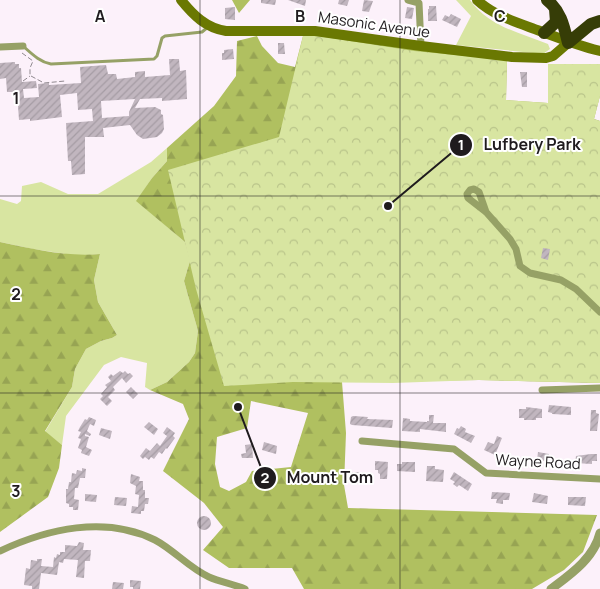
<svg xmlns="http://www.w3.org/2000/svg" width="600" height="589" viewBox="0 0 600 589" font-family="Manrope,sans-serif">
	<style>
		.green { fill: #d8e5a1 }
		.forest { fill: url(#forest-firs); fill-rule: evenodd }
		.park { fill: url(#park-crowns) }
		.building { fill: url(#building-hatch); fill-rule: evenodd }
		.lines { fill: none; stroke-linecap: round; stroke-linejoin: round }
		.path { stroke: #90898f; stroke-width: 1; stroke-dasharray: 5 2.5; stroke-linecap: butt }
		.service { stroke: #96a166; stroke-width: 3 }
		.minor { stroke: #96a166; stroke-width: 7 }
		.tertiary { stroke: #96a166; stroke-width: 9 }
		.secondary { stroke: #6a7802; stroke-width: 10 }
		.motorway { stroke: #363d07; stroke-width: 12 }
		.grid { fill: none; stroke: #1f1b1e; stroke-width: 1; stroke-opacity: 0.55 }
		.labels { text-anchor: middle; stroke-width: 4; stroke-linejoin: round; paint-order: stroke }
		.street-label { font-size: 15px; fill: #1f1b1e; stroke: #fff }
		.grid-label { font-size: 16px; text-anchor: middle; font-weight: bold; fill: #1f1b1e; stroke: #fff; stroke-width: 4; stroke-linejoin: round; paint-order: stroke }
		.leader { fill: none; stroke: #1f1b1e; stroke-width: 2 }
		.callout-dot { fill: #1f1b1e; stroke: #fff; stroke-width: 2 }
		.mark-label { font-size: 15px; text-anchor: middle; font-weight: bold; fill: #fff }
		.callout-label { font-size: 16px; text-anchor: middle; font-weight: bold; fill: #1f1b1e; stroke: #fff; stroke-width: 4; stroke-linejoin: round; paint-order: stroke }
	</style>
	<defs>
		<pattern id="forest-firs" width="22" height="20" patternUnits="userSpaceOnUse" patternTransform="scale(1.25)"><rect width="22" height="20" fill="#b0c060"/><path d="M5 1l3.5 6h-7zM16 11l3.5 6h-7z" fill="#97a453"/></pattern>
		<pattern id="park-crowns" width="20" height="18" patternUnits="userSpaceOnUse" patternTransform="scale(1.25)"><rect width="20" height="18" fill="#d8e5a1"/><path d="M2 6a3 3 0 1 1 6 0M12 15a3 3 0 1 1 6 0" fill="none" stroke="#b9c48a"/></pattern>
		<pattern id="building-hatch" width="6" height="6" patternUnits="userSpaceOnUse" patternTransform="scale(1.25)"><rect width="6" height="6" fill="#c1b6bf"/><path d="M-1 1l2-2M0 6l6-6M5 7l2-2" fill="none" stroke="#a59ca4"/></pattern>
	</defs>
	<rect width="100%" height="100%" fill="#fcf1fa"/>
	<!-- green -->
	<path class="green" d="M456,0h14c18,26 50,33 78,44l2,5 -7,5 -87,-9 15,-29z
		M167,148v13l-15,17 -15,23 48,41 5,19 -6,20 14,50 -3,22 -6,9 -22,20 -17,8 -5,-3 2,-24 -26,-6 -17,8 -38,51 -4,29 -17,-13 27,-45 3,-18 11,-20 15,-8 11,-3 5,-3 -19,-33 -4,-22 6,-26 -21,2 -46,-7 -33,-7v-43l17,5 4,-3 1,-15 19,-4 27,12h30l53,-32z"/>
	<!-- forest -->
	<path class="forest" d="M232,0h18l-11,13z
		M257,36l5,10 16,17 17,4 8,-31h15l189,24 -1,40 42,3v-39h52v32l-6,23 6,2v262l-121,-3 -137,2 4,51 -2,52 4,23 249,7 -14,37 -19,18 -32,19h-228l-12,-21h-63l-26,-18 20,-23 -19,-24 -41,-32 26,-52 -6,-15 -33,-14 17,-8 22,-20 6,-9 3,-22 -14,-50 6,-20 -5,-19 -49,-41 16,-23 15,-17v-13l47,-42 22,-30 1,-35zM251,401l57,12 -17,54 -39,4 -6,11 -17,9 -9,-4 -5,-23 2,-27 30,-9z
		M0,242c33,7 66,15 100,12l-6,26 4,22 19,33 -5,3 -11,3 -15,8 -11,20 -3,18 -27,44 17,14 -3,23 -11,29 -48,35z"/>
	<!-- park -->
	<path class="park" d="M303,36h15l96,15 93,9 -1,40 42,3v-39h52v32l-6,23 6,2v262l-121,-3 -86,3 -100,-1 -69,4 -28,-97 -28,-119 111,-33z"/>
	<!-- building -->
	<path class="building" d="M261,0h15l-1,5 -14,-2z
		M288,0h18l-1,6z
		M339,0h10l-2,6 -9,-2z
		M364,0l9,1 -4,11 -7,-1z
		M429,6h7l1,15h-9v-12h1z
		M235,7v13l-10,-1v-11z
		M407,7l7,1 -2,11 -7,-1z
		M451,14l10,5 -4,8 -15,-7 3,-5 4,2z
		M278,43h6l1,11h-7z
		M233,49l1,10 -12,1v-7h2v-3z
		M169,59h10l1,12 6,-1 1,29 -25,2v-3l-22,1 -5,9 20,-1 6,3v4l2,1 1,14 -2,4 -5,4 -14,2 -6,-4 -7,-10 -27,3 1,9h-19v37l-13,1 -1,-14h-3l-2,-38 27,-2 -1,-12 -14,1 -1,-17 -17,2 2,22 -32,4v-2l-11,1 -2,-28h-10l-1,-14 -6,1v-16l15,-1v2h4v4h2l1,14 14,-1 1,7 -14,1 1,9 15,-1 -1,-13 11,-1v2l32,-2 -1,-16 26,-2 2,9h8l1,5 18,-2v-5l10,-1v6l25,-2zM135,99l-6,13v4l-27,2 -1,-17z
		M520,72h7v15h-5z
		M543,248l7,1 -2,11 -7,-2z
		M120,371l3,2 2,-2 3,3 2,-1 3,3 -7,7 -4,-5 -9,9 2,3 -7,7 4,4 -5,5 -7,-7 3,-3 -2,-2 6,-7 -2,-2 6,-4 -3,-4 3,-3 2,2z
		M131,387l7,7 -5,5 -7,-7z
		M549,405l22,2v8l-19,-1v-1l-4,-1z
		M526,407l16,2v9h-6v2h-12v-2h-5v-9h7z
		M591,410h5v3l3,1 -2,17h-7z
		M429,415h5l-1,8h13v9l-26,-3v3l-18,-1 1,-13 7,1v2l17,1v-1h2z
		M353,416l15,1 -1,2 26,1 -1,8 -40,-3 -2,-1 1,-7z
		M89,417l7,3 -2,6 -4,-2 -3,7 4,3 -1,2 -5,-2v2l4,1 -3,10 6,3 -3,6 -8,-3 1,-3 -4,-2 3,-9 -3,-1 3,-6 -3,-1 2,-4 5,-8 2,1z
		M149,422l9,7 -4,6 -10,-8z
		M461,426l5,3 -1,3 10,4 -4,7 -17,-9 3,-6 2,1z
		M167,427l8,6 -2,3 2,2 -8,11 -1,-1 -4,6 -3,-2 -5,7 -3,-2 -2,3 -4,-3 -2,2 -3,-3 6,-8 4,3 7,-8 3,3 7,-10 -4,-3z
		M101,428l11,3 -2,8 -11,-4z
		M497,436l5,2 -7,17 -11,-5 4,-8 6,2z
		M264,442l13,4 -1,8 -14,-4z
		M252,444l1,14h-11l-1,-4 5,-1 -1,-8z
		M538,452l11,2 -1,7 -11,-1z
		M591,454h6v7h-5v3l-17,-1 1,-7z
		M375,461l13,1 -1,17h-7v-5l-2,-1v-3h-3z
		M402,462h13v10l-18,-1v-7h5z
		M427,466h8v3l9,1 -1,12 -17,-1z
		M82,468l4,1 -1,9h-5l-2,10h-3l-1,11 5,1 -1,10h-5v-3h-4v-3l-3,-1v-14h2l1,-7h2l1,-9 4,1 1,-4 5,1z
		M352,472h13l-1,9h-5v3h-6v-3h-2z
		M454,472l18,12 -4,7 -9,-6 -2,2 -4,-3 2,-2 -5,-3z
		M131,474l9,3 -1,4h4v9h2v8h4l-1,6h-3l-1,7h-3v3l-10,-1 1,-7 6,1 1,-12 -4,-1 1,-8 -6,-3z
		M492,492l18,1 -1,7h-6v4l-7,-1 1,-4h-6z
		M534,493l14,3 -1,8 -15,-2z
		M85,494l12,1 -1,7 -11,-1z
		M115,497l12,1 -1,8 -12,-1z
		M568,497h18l-1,9 -17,-1z
		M197 523a7 7 0 1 1 14 0a7 7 0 1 1-14 0Z
		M79,542l5,1 -1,7h8l-1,11h-5l-1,17 -8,-1 2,-17 -14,-1 -1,4 -4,-1 -2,13 -16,-2 -2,16h-7v-3l-8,-1 2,-17 4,1 1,-9 6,1v-2h5l-1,7 12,1 1,-10 2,1 1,-4 3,1v-3h5v-7l12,1z
		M130,580l11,1 -1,8h-7v-2h-3z
		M113,582l11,1 -1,6h-11z"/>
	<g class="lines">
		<!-- path -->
		<path class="path" d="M22,53l11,8 -3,7v8
			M31,76l13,7 21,-2
			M23,81l7,-5"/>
		<!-- service -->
		<path class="service" d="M23,46c9,8 17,16 28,18l103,-5 3,-3 5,-18 3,-2 37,-4 6,-5"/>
		<!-- minor -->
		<path class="minor" d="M408,0l11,3 2,43
			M0,47l23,-1
			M486,212l-7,-20 -5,-3 -4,1 -3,4 1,4 18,14 24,27 6,10 4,17 10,7 31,7 15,9 24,23
			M542,390l58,-2
			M362,441l92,8 32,24 114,6
			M0,551c47,-22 105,-36 155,-11 19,10 34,28 54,37 11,5 24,7 36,12"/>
		<!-- tertiary -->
		<path class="tertiary" d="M551,589c20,-15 43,-31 49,-56"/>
		<!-- secondary -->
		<path class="secondary" d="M181,0c12,15 25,28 45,31h89l106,15 91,11 34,1 7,-2 15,-13
			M477,0c17,16 42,23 63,31 21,8 39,15 60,20"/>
		<!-- motorway -->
		<path class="motorway" d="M547,0c14,11 17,26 21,43l23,-19 9,-3
			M544,33l12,-11 -1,-13"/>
	</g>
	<!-- grid -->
	<path class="grid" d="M200,0v589M400,0v589M0,196h600M0,393h600"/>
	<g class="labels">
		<!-- street labels -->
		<g class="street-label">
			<text transform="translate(374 25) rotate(8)" y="5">Masonic Avenue</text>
			<text transform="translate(538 462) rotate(3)" y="5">Wayne Road</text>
		</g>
	</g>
	<g class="grid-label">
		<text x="100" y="22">A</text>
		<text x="300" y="22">B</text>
		<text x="500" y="22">C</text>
		<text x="16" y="104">1</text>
		<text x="16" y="300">2</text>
		<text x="16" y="497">3</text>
	</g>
	<!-- callouts -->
	<path class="leader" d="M388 206L461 145M238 407L265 478"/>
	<g class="callout-dot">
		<circle cx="388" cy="206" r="5"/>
		<circle cx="238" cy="407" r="5"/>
		<circle cx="461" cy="145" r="12"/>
		<circle cx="265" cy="478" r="12"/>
	</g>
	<g class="mark-label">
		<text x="461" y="150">1</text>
		<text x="265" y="483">2</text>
	</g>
	<g class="callout-label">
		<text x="532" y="150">Lufbery Park</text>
		<text x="330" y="483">Mount Tom</text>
	</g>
</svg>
